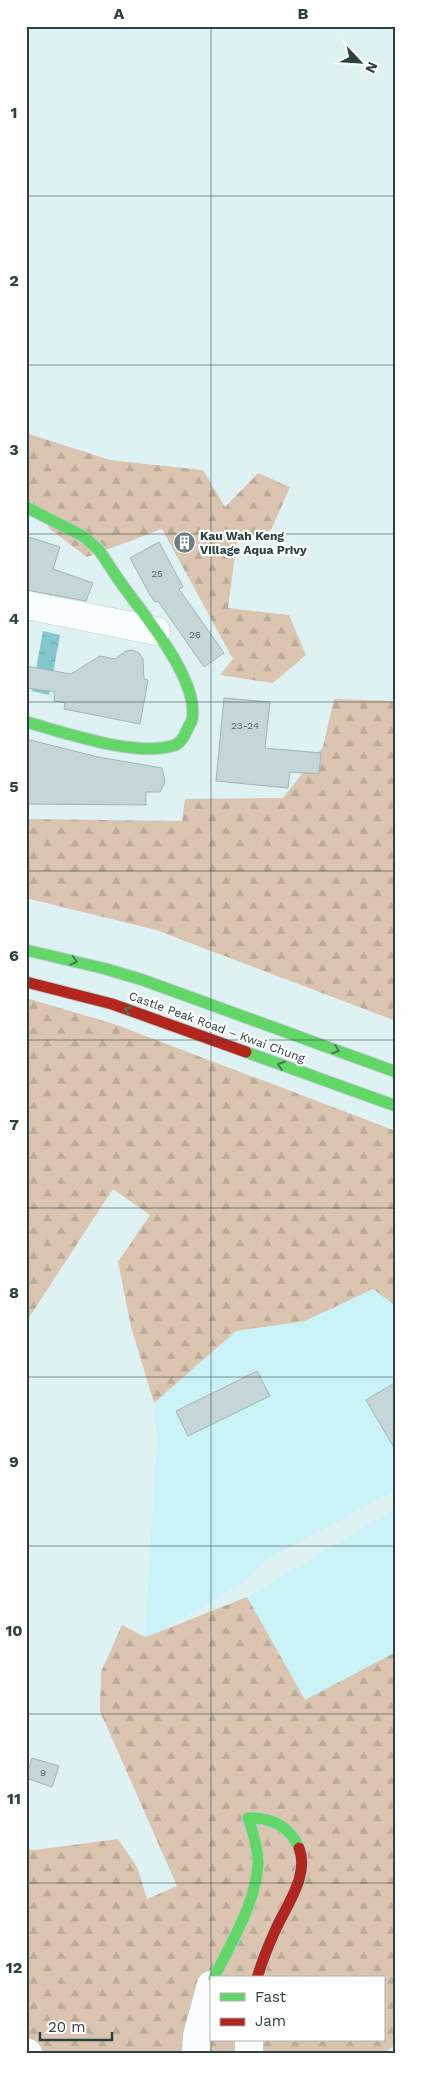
<svg xmlns="http://www.w3.org/2000/svg" width="422" height="2079" viewBox="0 0 422 2079" font-family="'Work Sans',sans-serif">
	<style>
		.built { fill: #caf3f7 }
		.forest { fill: url(#forest-firs); fill-rule: evenodd }
		.water { fill: url(#water-ripples) }
		.building { fill: #c5d6d8; stroke: #a3b4b6 }
		.lines { fill: none; stroke-linecap: round; stroke-linejoin: round }
		.street-casing { stroke: #bccdcf; stroke-width: 29 }
		.fast-casing { stroke: #bccdcf; stroke-width: 13 }
		.jam-casing { stroke: #bccdcf; stroke-width: 13 }
		.street { stroke: #fafdfd; stroke-width: 28 }
		.fast { stroke: #63d668; stroke-width: 11 }
		.jam { stroke: #b3261e; stroke-width: 11 }
		.oneway { stroke: #437c51 }
		.grid { fill: none; stroke: #2d4042; stroke-width: 1; stroke-opacity: 0.55 }
		.labels { text-anchor: middle; stroke-width: 4.5; stroke-linejoin: round; paint-order: stroke }
		.number-label { font-size: 10px; fill: #536668 }
		.poi-label { font-size: 12px; font-weight: bold; fill: #2d4042; stroke: #fff; text-anchor: start }
		.street-label { font-size: 12px; fill: #2d4042; stroke: #fff }
		.neatline { fill: none; stroke: #2d4042; stroke-width: 2 }
		.grid-label { font-size: 16px; text-anchor: middle; font-weight: bold; fill: #2d4042 }
	</style>
	<defs>
		<pattern id="forest-firs" width="22" height="20" patternUnits="userSpaceOnUse" patternTransform="scale(1.25)"><rect width="22" height="20" fill="#dbc5b0"/><path d="M5 1l3.5 6h-7zM16 11l3.5 6h-7z" fill="#bcaa99"/></pattern>
		<pattern id="water-ripples" width="26" height="14" patternUnits="userSpaceOnUse" patternTransform="scale(1.25)"><rect width="26" height="14" fill="#83c7ce"/><path d="M2 4q2-2 4 0t4 0M15 11q2-2 4 0t4 0" fill="none" stroke="#6ca3a9"/></pattern>
	</defs>
	<rect width="100%" height="100%" fill="#def2f4"/>
	<!-- built -->
	<path class="built" d="M373,1289l23,17v184l-132,71 -23,23 -84,49 -12,4 12,-197 -3,-37 82,-72 69,-10z
		M396,1508v144l-92,49 -57,-104z"/>
	<!-- forest -->
	<path class="forest" d="M26,433l84,27 93,10 22,37 33,-34 32,14 -19,43 -34,10 -9,68 61,7 17,40 -33,28 -53,-8 13,-16 -71,-130 -75,28 -36,-27 -25,-32z
		M334,699l62,2v320l-240,-91 -130,-32v-79l156,2 3,-22 98,-1 40,-51z
		M26,998l88,26 282,107v175l-23,-17 -68,32 -69,10 -82,72 -23,-76 -13,-65 32,-47 -37,-26 -87,133z
		M247,1597l58,103 91,-48v393l-12,8h-358v-204l9,1 83,-11 19,28 10,32 30,-13 -77,-175 1,-39 21,-47 23,12 6,-2zM211,1978h172v62h-172z"/>
	<!-- water -->
	<path class="water" d="M43,631l17,4 -11,60 -17,-4z"/>
	<!-- building -->
	<path class="building" d="M26,536l34,11 -7,22 40,14 -7,18 -60,-11z
		M159,542l24,45 -4,2 45,64 -20,14 -46,-66 -3,1 -5,-7 -20,-37z
		M133,650l6,3 4,6 1,20 4,1 -8,44 -76,-15 1,-6 -11,-2 1,-9 -29,-4v-22l45,8 29,-18 15,3 11,-8z
		M224,698l46,4 -5,46 56,5 -2,21 -29,-2 -2,16 -72,-7z
		M26,739l72,18 64,11 3,14 -5,10h-14v13l-120,-1z
		M257,1371l13,25 -82,40 -12,-25z
		M396,1382v69l-30,-51z
		M32,1758l27,8 -7,21 -26,-9z"/>
	<g class="lines">
		<defs>
			<path id="street" d="M26,605l130,26
				M249,2040v13
				M26,2052l2,1
				M196,2053l1,-17 14,-51"/>
			<path id="fast" d="M26,507l57,29 15,13c8,11 15,23 23,34 22,31 79,97 71,137 -1,3 -4,7 -5,10 -3,7 -8,15 -15,16 -38,11 -108,-14 -146,-24
				M26,950l80,19 37,11 253,92
				M246,1052l150,54
				M214,1978c17,-36 42,-74 44,-115 0,-15 -5,-31 -10,-45 22,-1 42,8 51,30"/>
			<path id="jam" d="M26,982l86,22 134,48
				M257,1978c5,-16 11,-32 18,-47 10,-24 35,-55 24,-83"/>
		</defs>
		<!-- street casing -->
		<use href="#street" class="street-casing"/>
		<!-- fast casing -->
		<use href="#fast" class="fast-casing"/>
		<!-- jam casing -->
		<use href="#jam" class="jam-casing"/>
		<!-- street -->
		<use href="#street" class="street"/>
		<!-- fast -->
		<use href="#fast" class="fast"/>
		<!-- jam -->
		<use href="#jam" class="jam"/>
	</g>
	<!-- one-way arrows -->
	<defs><path id="oneway-chevron" d="M-2-3.5L2.5 0L-2 3.5" fill="none" stroke-width="1.6" stroke-linecap="round" stroke-linejoin="round" transform="scale(1.25)"/></defs>
	<g class="oneway">
		<use href="#oneway-chevron" transform="translate(74 961) rotate(14)"/>
		<use href="#oneway-chevron" transform="translate(128 1010) rotate(-161)"/>
		<use href="#oneway-chevron" transform="translate(336 1050) rotate(20)"/>
		<use href="#oneway-chevron" transform="translate(281 1065) rotate(-160)"/>
	</g>
	<!-- grid -->
	<path class="grid" d="M211,26v1952M26,196h370M26,365h370M26,534h370M26,702h370M26,871h370M26,1040h370M26,1208h370M26,1377h370M26,1546h370M26,1714h370M26,1883h370M211,2040v13"/>
	<!-- icons -->
	<defs>
		<symbol id="building-disc" viewBox="-11 -11 22 22"><circle r="9.5" fill="#6b7e80" stroke="#fff"/><path d="M-4-6H4V6H1V3H-1V6H-4ZM-2.5-4.3h1.7v1.8h-1.7ZM.8-4.3h1.7v1.8H.8ZM-2.5-1h1.7V.8h-1.7ZM.8-1h1.7V.8H.8Z" fill="#fff"/></symbol>
	</defs>
	<g fill-rule="evenodd">
		<use href="#building-disc" x="172" y="530" width="25" height="25"/>
	</g>
	<g class="labels">
		<!-- number labels -->
		<g class="number-label">
			<text x="157" y="577">25</text>
			<text x="195" y="638">26</text>
			<text x="245" y="729">23-24</text>
			<text x="43" y="1776">9</text>
		</g>
		<!-- poi labels -->
		<g class="poi-label">
			<text x="200" y="540">Kau Wah Keng<tspan x="200" dy="14">Village Aqua Privy</tspan></text>
		</g>
		<!-- street labels -->
		<g class="street-label">
			<text transform="translate(217 1027) rotate(20)" y="4">Castle Peak Road – Kwai Chung</text>
		</g>
	</g>
	<!-- border -->
	<rect width="422" height="2079" fill="none" stroke="#ffffff" stroke-width="55"/>
	<!-- legend -->
	<rect x="210" y="1976" width="175" height="65" fill="#ffffff" stroke="#abb3b3"/>
	<rect x="220" y="1993" width="25" height="8" fill="#63d668" stroke="#abb3b3"/>
	<text x="255" y="2002" font-size="15" fill="#2d4042">Fast</text>
	<rect x="220" y="2018" width="25" height="8" fill="#b3261e" stroke="#abb3b3"/>
	<text x="255" y="2026" font-size="15" fill="#2d4042">Jam</text>
	<!-- north arrow -->
	<g transform="translate(360 62) rotate(115)" stroke="#ffffff" stroke-width="4" paint-order="stroke">
	<path d="M0-4L9 19L0 12L-9 19Z" fill="#2d4042"/>
	<text y="-8" font-size="14" font-weight="bold" text-anchor="middle" fill="#2d4042">N</text>
	</g>
	<!-- scale -->
	<path d="M40 2032v8h72v-8" fill="none" stroke="#2d4042" stroke-width="2.5"/>
	<text x="48" y="2032" font-size="15" fill="#2d4042" stroke="#ffffff" stroke-width="4" paint-order="stroke">20 m</text>
	<rect x="28" y="28" width="366" height="2024" class="neatline"/>
	<g class="grid-label">
		<text x="119" y="19">A</text>
		<text x="303" y="19">B</text>
		<text x="14" y="118">1</text>
		<text x="14" y="286">2</text>
		<text x="14" y="455">3</text>
		<text x="14" y="624">4</text>
		<text x="14" y="792">5</text>
		<text x="14" y="961">6</text>
		<text x="14" y="1130">7</text>
		<text x="14" y="1298">8</text>
		<text x="14" y="1467">9</text>
		<text x="14" y="1636">10</text>
		<text x="14" y="1804">11</text>
		<text x="14" y="1973">12</text>
	</g>
</svg>
